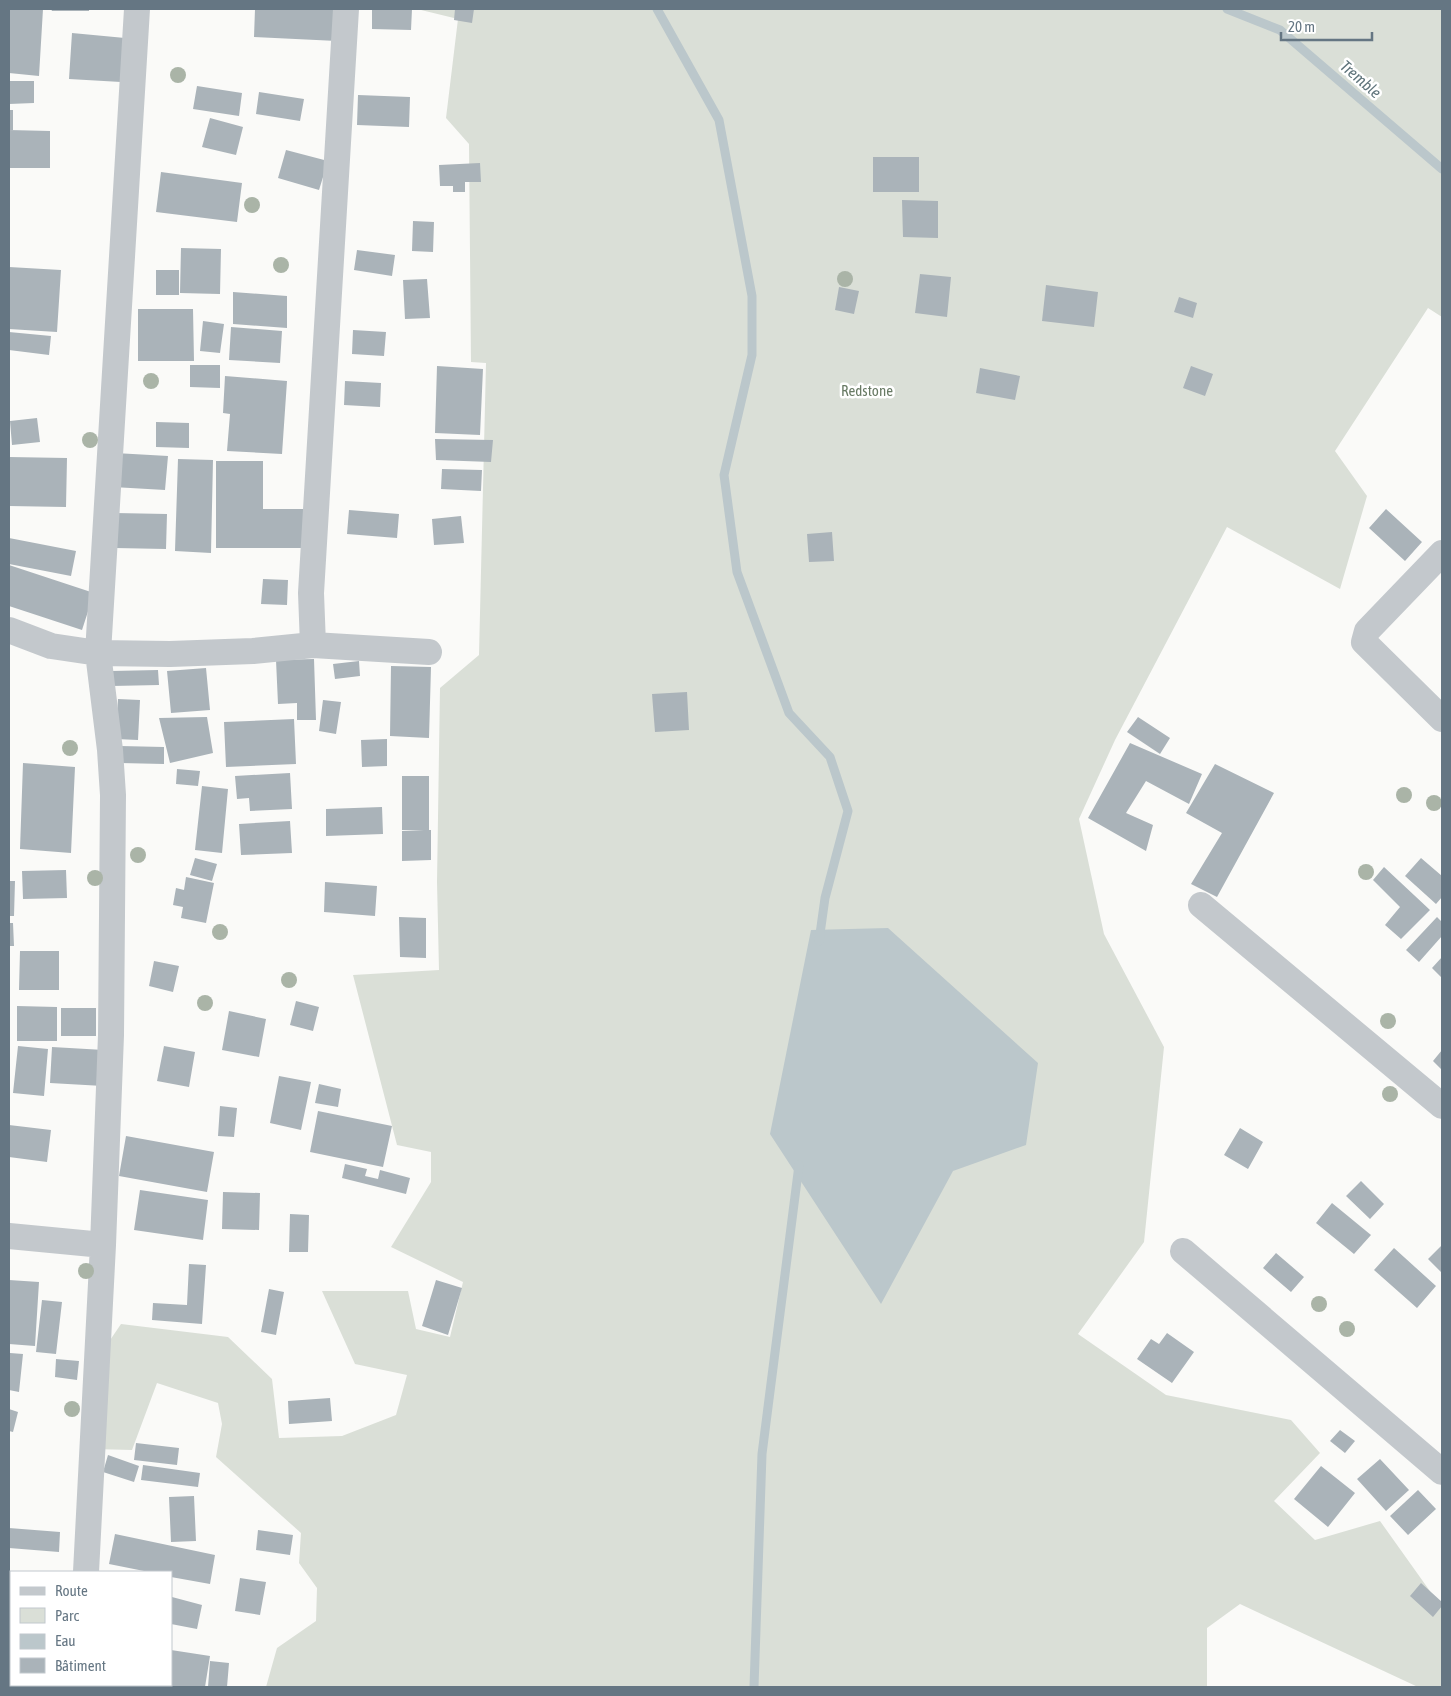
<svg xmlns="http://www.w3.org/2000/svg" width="1451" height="1696" viewBox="0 0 1451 1696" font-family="'Asap Condensed',sans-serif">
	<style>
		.green { fill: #dadfd7 }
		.water { fill: #bbc7cb }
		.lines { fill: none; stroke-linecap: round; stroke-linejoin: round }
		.stream { stroke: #bbc7cb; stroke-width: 9 }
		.building { fill: #aab3b9 }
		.street { stroke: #c3c8cc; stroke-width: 26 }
		.tree { fill: #aab4a7 }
		.labels { text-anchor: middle; stroke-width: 5; stroke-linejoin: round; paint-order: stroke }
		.park-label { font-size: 15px; fill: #687a64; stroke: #fff }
		.water-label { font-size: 16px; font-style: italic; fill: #60757c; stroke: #fff }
	</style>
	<rect width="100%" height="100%" fill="#fafaf8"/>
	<!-- green -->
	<path class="green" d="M417,9h1025v308l-14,-9 -93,143 32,45 -27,93 -113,-62 -112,213 -36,79 25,115 60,113 -20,195 -66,92 88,61 125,25 29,33 -46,48 41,39 65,-19 62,87v79h-24l-178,-83 -33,24v59h-941l11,-39 39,-27 1,-33 -18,-25 2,-30 -85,-76 6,-33 -4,-21 -61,-20 -25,67 -39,-1 9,-97 19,-28 107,13 44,42 7,59 63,-2 54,-21 11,-40 -52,-11 -33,-73h86l8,38 34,8 13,-55 -72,-35 40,-65v-30l-34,-7 -44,-170 86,-5 -2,-88 3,-194 39,-33 7,-292 -15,-1 -2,-218 -23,-26 12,-99z"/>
	<!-- water -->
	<path class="water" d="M888,928l150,135 -12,82 -73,26 -72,133 -111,-170 41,-204z"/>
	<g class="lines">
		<!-- stream -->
		<path class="stream" d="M657,9l62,111 33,176v59l-28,120 13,97 52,141 41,44 18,54 -23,87 -6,43
			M1227,9l53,21 162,139
			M754,1687l8,-233 37,-289"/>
	</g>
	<!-- building -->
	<path class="building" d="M9,9h34l-4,67 -30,-3z
		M51,9h38v2h-37z
		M255,9h84l-2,32 -83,-4z
		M372,9h40l-1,21 -39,-1z
		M455,9h19l-2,14 -18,-3z
		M72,33l53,5 -4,44 -52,-3z
		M9,81h25v22l-25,1z
		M197,86l45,7 -3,23 -46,-7z
		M259,92l45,7 -4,22 -44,-7z
		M358,95l52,2 -1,30 -52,-2z
		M9,110h4v20h-4z
		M210,118l33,9 -7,28 -34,-8z
		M9,130l41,1v37h-41z
		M286,150l42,11 -9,29 -41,-12z
		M873,157h46v35h-46z
		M480,163l1,19h-16v10h-12v-6h-13l-1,-21z
		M161,172l81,11 -5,39 -81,-10z
		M902,200l36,1v37l-35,-1z
		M413,221l21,1 -1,30 -21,-1z
		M181,248l40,1 -1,45 -40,-1z
		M357,250l38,5 -3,21 -38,-6z
		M9,267l52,3 -4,62 -48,-3z
		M156,270h23v25h-23z
		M920,274l31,3 -4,40 -32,-4z
		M427,279l3,39 -25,1 -2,-39z
		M1046,285l52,7 -4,35 -52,-6z
		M839,287l20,4 -5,23 -19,-4z
		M233,292l54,4v32l-54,-4z
		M1179,297l18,6 -4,15 -19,-6z
		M138,309h55l1,52h-56z
		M203,321l21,3 -4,29 -20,-2z
		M231,327l51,4 -2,32 -51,-3z
		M353,330l33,2 -2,24 -32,-2z
		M9,332l42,4 -2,19 -40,-5z
		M190,365h30v23l-30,-1z
		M437,366l46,3 -3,66 -45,-2z
		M1191,366l22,8 -8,22 -22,-8z
		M980,368l40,8 -5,24 -39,-7z
		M225,376l62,5 -5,73 -55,-3 3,-37 -7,-1z
		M345,381l36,2 -1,24 -36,-2z
		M37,418l3,24 -28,3 -2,-24z
		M156,422l33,1v25l-33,-1z
		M435,439l58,1 -2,22 -55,-2z
		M115,453l53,3 -3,34 -52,-3z
		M9,457l58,1 -1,49 -57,-1z
		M178,459l35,1 -2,93 -36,-2z
		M216,461h47v48h41v39h-88z
		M442,469l40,1 -1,21 -40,-2z
		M1386,509l36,33 -17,19 -36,-33z
		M349,510l50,4 -2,24 -50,-4z
		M115,513l52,1 -1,35 -51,-1z
		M461,516l3,27 -30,2 -2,-26z
		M832,532l2,29 -25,1 -2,-28z
		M9,538l67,13 -5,25 -62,-12z
		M9,565l85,28 -12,37 -73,-24z
		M263,579l25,1 -1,25 -26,-1z
		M314,659l2,61h-19v-17l-19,1 -2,-44z
		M359,661l1,15 -25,3 -2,-15z
		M391,666l40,1 -2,71 -39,-2z
		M206,668l4,42 -39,3 -4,-42z
		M158,670l1,15 -47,1v-15z
		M687,692l2,38 -34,2 -3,-38z
		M118,699l22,1 -2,40 -22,-1z
		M323,700l18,2 -5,32 -17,-3z
		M207,717l6,36 -43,10 -11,-45z
		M1138,717l32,21 -10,16 -33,-22z
		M294,719l2,45 -70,3 -2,-45z
		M387,739v27l-25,1 -1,-27z
		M1130,743l72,31 -13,30 -43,-23 -20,32 27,12 -7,26 -58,-33z
		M120,746l44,1v17l-44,-1z
		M23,763l52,4 -4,86 -51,-4z
		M1215,764l59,29 -57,104 -26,-13 31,-51 -36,-20z
		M177,769l23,2 -2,15 -22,-2z
		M290,773l2,36 -42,2 -1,-13 -12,1 -2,-23z
		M402,776h27v54h2v30l-29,1v-30l22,-1h-22z
		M202,786l26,3 -6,64 -27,-3z
		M382,807l1,27 -57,2v-27z
		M290,821l2,32 -51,2 -2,-31z
		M195,858l22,6 -5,17 -22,-6z
		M1421,858l21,18v21l-6,7 -31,-28z
		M1384,867l46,43 -29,29 -16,-14 15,-18 -27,-27z
		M66,870l1,28 -44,1 -1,-28z
		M186,877l28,6 -8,40 -25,-5 2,-11 -10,-2 3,-17 8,2z
		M9,881h6l-1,35h-5z
		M325,882l52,4 -2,30 -51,-4z
		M399,917l27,1v40l-26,-1z
		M1437,917l5,5v14l-23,26 -13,-12z
		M9,923h4l1,23h-5z
		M20,951h39v39h-40z
		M1442,957v21l-10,-10z
		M154,961l25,5 -6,26 -24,-6z
		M296,1001l23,6 -6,24 -23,-6z
		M17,1006l40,1v34h-40z
		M61,1008h35v28h-35z
		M229,1011l37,8 -7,38 -37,-7z
		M18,1046l30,3 -4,47 -31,-3z
		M164,1046l31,6 -6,35 -32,-6z
		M52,1047l52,3 -1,36 -53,-3z
		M1442,1050v20l-9,-9z
		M279,1076l32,6 -10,48 -31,-7z
		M319,1084l22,5 -3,18 -23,-4z
		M220,1106l17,2 -3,29 -16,-1z
		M318,1111l74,15 -9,41 -73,-15z
		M9,1125l42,5 -4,32 -38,-5z
		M1240,1128l23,14 -15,27 -24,-14z
		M126,1136l88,16 -7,40 -88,-16z
		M345,1164l22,5 -2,7 13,3 2,-9 30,8 -4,16 -64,-16z
		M1361,1181l23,23 -14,15 -24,-23z
		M140,1190l68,10 -5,40 -69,-10z
		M223,1192l37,1 -1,37 -37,-1z
		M1332,1203l39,32 -17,19 -38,-31z
		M290,1214l19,1 -1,37h-19z
		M1442,1245v28l-14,-14z
		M1394,1248l42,38 -19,22 -43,-38z
		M1276,1253l28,24 -13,15 -28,-24z
		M189,1264l17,1 -4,59 -50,-4 1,-17 34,2z
		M9,1280l30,2 -4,64 -26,-2z
		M436,1280l26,8 -14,47 -26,-9z
		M269,1289l15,3 -8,43 -15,-3z
		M42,1300l20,2 -6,52 -20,-2z
		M1167,1333l27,19 -22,31 -35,-24 14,-20 8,5z
		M10,1353l13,1 -4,38 -10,-2z
		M56,1359l23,2 -2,19 -22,-3z
		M330,1398l2,23 -43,3 -1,-23z
		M9,1409l9,3 -5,20 -4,-1z
		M1340,1430l15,11 -10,12 -15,-12z
		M136,1443l43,5 -2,17 -43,-5z
		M108,1455l31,11 -5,16 -31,-10z
		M1380,1459l29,31 -23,21 -29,-32z
		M143,1465l57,8 -2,14 -57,-7z
		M1321,1466l34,27 -27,34 -34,-28z
		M1418,1490l18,19 -28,26 -18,-19z
		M194,1496l2,45 -25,1 -2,-45z
		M9,1528l51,4 -1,20 -50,-4z
		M258,1530l35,5 -3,20 -34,-5z
		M115,1534l100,21 -5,29 -39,-7v-5h-22l-40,-8z
		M240,1578l26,4 -6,33 -25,-4z
		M1421,1583l21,19v4l-9,11 -23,-21z
		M172,1597l30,8 -5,24 -26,-5z
		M171,1650l39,6 -5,31h-118v-2h84z
		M210,1661l19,2 -2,24h-19z
		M35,1685h36l-1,2h-23l-12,-1z"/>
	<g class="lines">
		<!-- street -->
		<path class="street" d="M1442,553l-75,78 -3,11 78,77
			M9,630l42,16 47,7 72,1 83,-3 60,-6 116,7
			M313,645l-2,-52 35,-584
			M1201,905l241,201
			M9,1236l94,9
			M1183,1251l259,221
			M86,1572l17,-327 8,-210 2,-240 -3,-45 -12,-97 39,-644
			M78,1687v-2"/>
	</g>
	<!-- trees -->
	<g class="tree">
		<circle cx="178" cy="75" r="8"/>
		<circle cx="252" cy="205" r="8"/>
		<circle cx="281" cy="265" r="8"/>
		<circle cx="845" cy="279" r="8"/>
		<circle cx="151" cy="381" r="8"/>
		<circle cx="90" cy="440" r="8"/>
		<circle cx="70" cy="748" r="8"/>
		<circle cx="1404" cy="795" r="8"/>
		<circle cx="1434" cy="803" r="8"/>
		<circle cx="138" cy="855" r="8"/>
		<circle cx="1366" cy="872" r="8"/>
		<circle cx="95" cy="878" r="8"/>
		<circle cx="220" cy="932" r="8"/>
		<circle cx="289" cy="980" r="8"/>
		<circle cx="205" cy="1003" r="8"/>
		<circle cx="1388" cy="1021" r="8"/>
		<circle cx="1390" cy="1094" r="8"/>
		<circle cx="86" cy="1271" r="8"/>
		<circle cx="1319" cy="1304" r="8"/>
		<circle cx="1347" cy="1329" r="8"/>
		<circle cx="72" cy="1409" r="8"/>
	</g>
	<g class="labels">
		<!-- park labels -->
		<g class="park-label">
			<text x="867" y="396">Redstone</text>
		</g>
		<!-- water labels -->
		<g class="water-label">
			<text transform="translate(1361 79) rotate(41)" y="6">Tremble</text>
		</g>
	</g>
	<!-- border -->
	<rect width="1451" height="1696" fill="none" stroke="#657683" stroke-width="20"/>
	<!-- legend -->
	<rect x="10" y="1571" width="162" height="115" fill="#ffffff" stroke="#c1c8cd"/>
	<rect x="20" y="1587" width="25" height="8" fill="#c3c8cc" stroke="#c1c8cd"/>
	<text x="55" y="1596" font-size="15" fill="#657683">Route</text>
	<rect x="20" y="1608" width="25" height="15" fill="#dadfd7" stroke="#c1c8cd"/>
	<text x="55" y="1621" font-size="15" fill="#657683">Parc</text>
	<rect x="20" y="1634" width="25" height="15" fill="#bbc7cb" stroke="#c1c8cd"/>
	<text x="55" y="1646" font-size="15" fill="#657683">Eau</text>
	<rect x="20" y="1658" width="25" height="15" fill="#aab3b9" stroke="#c1c8cd"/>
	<text x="55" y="1671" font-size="15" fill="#657683">Bâtiment</text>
	<!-- scale -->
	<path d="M1281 32v8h91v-8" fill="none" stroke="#657683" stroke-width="2.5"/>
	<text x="1288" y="32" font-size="15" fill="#657683" stroke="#ffffff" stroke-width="4" paint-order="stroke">20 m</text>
</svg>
